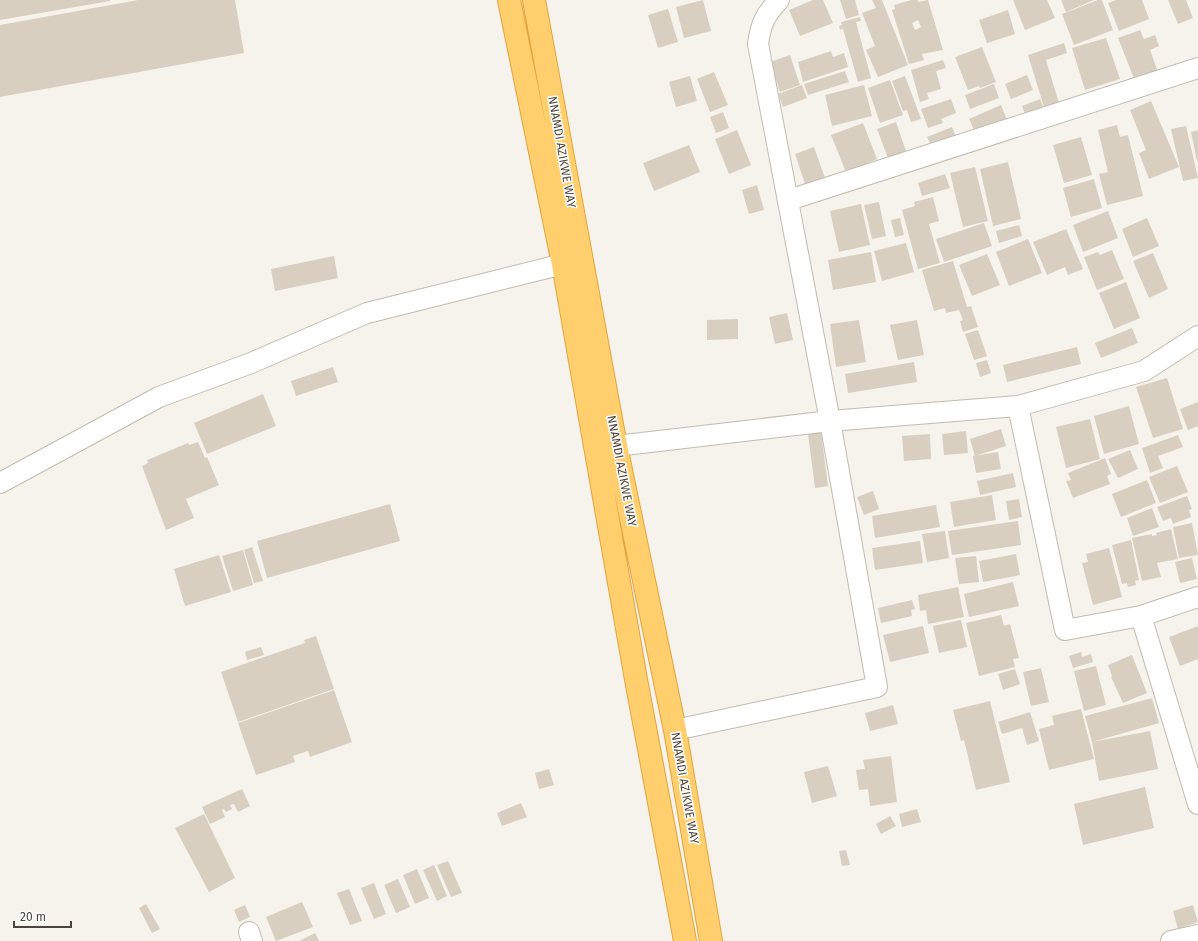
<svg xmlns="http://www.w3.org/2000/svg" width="1198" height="941" viewBox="0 0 1198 941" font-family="'Fira Sans',sans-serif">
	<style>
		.building { fill: #d8cfc1; fill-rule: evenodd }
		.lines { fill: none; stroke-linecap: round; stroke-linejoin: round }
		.street-casing { stroke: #c2bbae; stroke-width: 22 }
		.highway-casing { stroke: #e0a43c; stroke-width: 24 }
		.street { stroke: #fff; stroke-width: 20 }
		.highway { stroke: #ffcf6e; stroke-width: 22 }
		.labels { text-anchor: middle; stroke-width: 3; stroke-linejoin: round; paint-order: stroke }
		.street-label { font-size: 12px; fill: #4b4439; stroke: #fff }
	</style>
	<rect width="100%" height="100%" fill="#f6f3ec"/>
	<!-- building -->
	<path class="building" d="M0,0h110v1l-110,19z
		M138,0h97l9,53 -244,44v-72z
		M703,0l8,31 -27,7 -8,-31z
		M813,0h10l10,23 -33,13 -11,-26z
		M840,0h15l4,15 -13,4z
		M872,0h10l26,65 -30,12 -12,-27 9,-4 -13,-33 14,-5z
		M911,0h7v2l10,-2 15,50 -21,4 2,6 -15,4 -17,-54 3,-1 -1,-4zM918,20l3,7 -6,3 -3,-7z
		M1013,0h34l8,18 -30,12z
		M1061,0h33l-28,12z
		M1098,0h4l11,30 -39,15 -12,-31z
		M1116,0h26l7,19 -30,12 -11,-28z
		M1168,0h18l7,18 -15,6z
		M668,9l10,33 -20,6 -10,-33z
		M1008,10l7,24 -28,9 -8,-23z
		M860,17l1,4 -5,1 15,56 -13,4 -15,-53 -3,1 -1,-4 3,-1 -1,-3z
		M1140,30l4,9 11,-4 4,11 -9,4 8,22 -23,9 -17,-43z
		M1106,38l14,41 -35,11 -13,-42z
		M1064,43l3,10 -21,7 13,43 -15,4 -16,-52z
		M982,47l14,35 -16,6 -1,-2 -11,4 -13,-33z
		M831,51l2,6 11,-4 4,14 -45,15 -5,-20z
		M790,55l10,30 -20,7 -10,-30z
		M943,60l3,8 -10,3 5,18 -14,4 2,6 -9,3 -9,-32z
		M845,71l4,11 -41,13 -4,-11z
		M714,72l14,33 -18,7 -13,-33z
		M1027,75l6,15 -22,9 -6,-15z
		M690,76l7,25 -21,6 -7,-25z
		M905,76l16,43 -10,3 -4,-12 -4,1 -11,-30z
		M890,80l13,35 -23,8 -12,-35z
		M994,84l5,14 -29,11 -5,-14z
		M802,85l5,13 -24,9 -5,-13z
		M864,85l8,31 -40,10 -7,-31z
		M951,99l5,14 -15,6 2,4 -15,5 -7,-19z
		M1040,99l5,13 -18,7 -5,-13z
		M1151,101l28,66 -30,12 -10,-26 7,-3 -16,-40z
		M1001,105l6,15 -22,9 -1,-3 -10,4 -5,-11z
		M723,112l6,16 -13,5 -6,-16z
		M896,122l11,32 -18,7 -12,-32z
		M863,123l14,36 -31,13 -15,-37z
		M1117,125l3,12 8,-2 15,61 -36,9 -8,-31 9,-2 -10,-42z
		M1186,126l12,52 -15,3 -12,-52z
		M952,127l5,12 -24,10 -6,-12z
		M737,130l14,35 -22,9 -14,-35z
		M1198,130v31h-1l-6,-29z
		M1081,137l11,38 -28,8 -11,-38z
		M689,145l11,27 -46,19 -11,-28z
		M814,147l11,31 -20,6 -10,-30z
		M1008,162l13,57 -28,7 -13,-57z
		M975,167l13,54 -25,6 -13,-54z
		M945,174l5,14 -28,8 -4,-13z
		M1094,179l8,29 -31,9 -8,-29z
		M757,185l7,25 -15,4 -7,-24z
		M933,197l6,24 -10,3 11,39 -22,6 -16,-59 13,-4 -1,-4z
		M879,202l7,34 -14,3 -8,-34z
		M861,204l9,41 -31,7 -9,-41z
		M1108,211l10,27 -35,14 -10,-27z
		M900,218l4,17 -9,2 -4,-17z
		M1147,218l12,28 -26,11 -11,-28z
		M984,223l8,23 -48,16 -8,-23z
		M1019,225l3,11 -23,7 -3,-12z
		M1066,229l17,40 -15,6 -3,-8 -18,8 -14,-33z
		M1028,239l14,34 -33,13 -13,-34z
		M906,243l8,29 -32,9 -8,-30z
		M1112,250l12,29 -27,11 -13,-33 14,-5 2,3z
		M871,252l5,30 -43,8 -5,-30z
		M1153,253l15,36 -19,9 -16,-37z
		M987,254l13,31 -28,11 -13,-31z
		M334,256l4,22 -63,13 -4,-22z
		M953,261l14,46 4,-1 7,21 -15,5 -3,-11 3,-1 -4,-10 -13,3 -1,-5 -11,3 -12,-41z
		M1126,282l14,36 -26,11 -15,-36z
		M787,313l6,27 -18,4 -6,-27z
		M738,319v20l-31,1v-20z
		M859,320l7,42 -30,5 -6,-43z
		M917,320l7,35 -26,5 -8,-35z
		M1132,328l6,15 -37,15 -6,-15z
		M978,330l9,26 -13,4 -9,-26z
		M1077,347l4,17 -74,18 -4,-17z
		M987,360l4,13 -11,4 -4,-14z
		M914,362l3,20 -69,11 -3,-19z
		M333,367l5,15 -42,14 -5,-15z
		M1167,378l16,51 -30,9 -17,-51z
		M263,394l13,32 -69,28 -13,-31z
		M1198,402v24l-10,4 -8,-21z
		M1129,406l10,38 -35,10 -10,-38z
		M1090,419l10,40 -34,9 -10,-41z
		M1001,429l5,17 -31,10 -5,-17z
		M966,431l2,22 -24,2 -2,-21z
		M821,432l7,54 -13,2 -7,-54z
		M930,434l1,25 -27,2 -2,-25z
		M1178,435l5,12 -25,9 5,12 -13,5 -8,-25z
		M198,442l7,16 2,-1 12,28 -33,14 8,19 -28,12 -24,-64 6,-3 -1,-3 41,-17 1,2z
		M1130,450l8,19 -20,9 -10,-19z
		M998,452l3,17 -25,4 -3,-17z
		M1105,458l6,16 -4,2 3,8 -37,14 -7,-17 5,-1 -3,-7z
		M1177,466l11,26 -28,11 -11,-26z
		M1013,473l3,14 -36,8 -3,-14z
		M1147,480l9,23 -35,14 -9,-23z
		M873,491l6,18 -15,6 -7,-18z
		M992,495l4,25 -42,7 -4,-25z
		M1187,496l5,13 -3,1 2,7 -18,7 -2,-6 -8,3 -6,-14z
		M1019,499l3,18 -13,3 -3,-19z
		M390,504l10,37 -133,37 -10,-37z
		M936,505l4,22 -65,11 -3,-22z
		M1152,508l7,19 -26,9 -6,-18z
		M1018,521l3,24 -69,10 -4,-24z
		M1192,523l6,32 -19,3 -6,-31z
		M1171,529l7,30 -21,4 4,14 -19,4 -10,-43 20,-4v2l5,-1 -1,-2z
		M945,531l4,27 -22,4 -5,-28z
		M1131,540l8,40 -4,1 1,4 -8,2 -1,-4 -5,1 -10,-39z
		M920,541l3,22 -48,7 -3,-22z
		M252,547l11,34 -9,2 -10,-33z
		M1109,548l13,49 -29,8 -11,-42 6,-1 -2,-8z
		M243,550l10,35 -20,6 -11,-35z
		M1016,554l4,21 -37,7 -4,-21z
		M219,555l12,37 -46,14 -11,-37z
		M976,556l3,26 -20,2 -4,-26z
		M1192,558l5,21 -17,4 -5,-21z
		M1013,582l6,24 -50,11 -5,-23z
		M958,587l6,30 -36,7 -2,-14 -6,1 -2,-16z
		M912,600l3,9 -4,1 1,6 -31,7 -3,-15z
		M1001,615l3,11 6,-2 9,34 -6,1 2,8 -36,9 -13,-53z
		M961,620l6,27 -28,6 -6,-27z
		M923,626l6,27 -39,9 -7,-27z
		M1198,626v33l-18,7 -11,-29z
		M316,636l18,53 -96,33 -17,-50 84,-29 -1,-3z
		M261,647l3,8 -17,5 -2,-8z
		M1081,652l1,5 9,-3 2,8 -20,6 -4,-12z
		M1132,655l15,38 -24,10 -12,-26 1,-1 -4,-11z
		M1096,666l10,39 -22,6 -10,-40z
		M1041,668l8,34 -18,4 -8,-34z
		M1015,669l5,15 -17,6 -5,-16z
		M334,690l18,52 -42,15 -2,-6 -15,5 2,6 -39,13 -18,-52z
		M1152,698l7,25 -67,19 -7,-26z
		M990,701l20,81 -34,8 -12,-50 -3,1 -8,-31z
		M893,705l5,19 -28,7 -5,-18z
		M1081,709l13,50 -45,11 -10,-41 15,-4 -2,-9z
		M1030,712l9,29 -12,4 -5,-17 -20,6 -4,-12z
		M1150,731l8,38 -59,12 -7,-39z
		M891,756l6,46 -27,4 -2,-17 -9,1 -3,-20 9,-1 -2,-9z
		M828,766l9,30 -25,7 -8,-31z
		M549,769l5,16 -15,4 -4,-16z
		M1145,787l9,41 -71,17 -9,-41z
		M242,789l8,17 -12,6 -4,-8 -4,1 2,4 -6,3 -2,-3 -2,1 3,7 -15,7 -8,-17z
		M521,803l6,14 -25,9 -5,-13z
		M917,809l4,13 -19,5 -3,-13z
		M204,814l31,64 -26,14 -34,-64z
		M890,816l6,10 -15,8 -5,-10z
		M846,850l4,15 -8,1 -3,-15z
		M448,861l14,32 -11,4 -14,-32z
		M434,865l13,31 -10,5 -14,-31z
		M417,869l12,29 -14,6 -12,-29z
		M398,879l12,28 -14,6 -12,-28z
		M374,883l12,31 -12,5 -13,-31z
		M349,889l13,32 -12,4 -13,-32z
		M302,902l11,25 -37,14 -10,-24z
		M146,904l14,25 -8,4 -13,-25z
		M245,905l5,12 -11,5 -5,-12z
		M1193,905l5,17 -20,7 -5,-18z
		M315,933l4,8h-20z"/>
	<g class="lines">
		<defs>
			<path id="street" d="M789,200l409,-132
				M1018,406l47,224 76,-14 57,-19
				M616,446l214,-25 188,-15 126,-35 54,-35
				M0,483l159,-86 92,-34 116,-50 196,-49
				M1141,616l57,188
				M675,730l202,-43 -47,-266 -72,-377c3,-21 7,-29 21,-44
				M249,932l3,9
				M1171,941l27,-6"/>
			<path id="highway" d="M509,0l54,264 74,421 48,256
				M534,0l82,446 59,284 36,211"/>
		</defs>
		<!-- street casing -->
		<use href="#street" class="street-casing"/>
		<!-- highway casing -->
		<use href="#highway" class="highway-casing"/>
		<!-- street -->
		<use href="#street" class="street"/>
		<!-- highway -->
		<use href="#highway" class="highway"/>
	</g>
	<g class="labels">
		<!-- street labels -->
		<g class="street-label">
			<text transform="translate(562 152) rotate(80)" y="4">NNAMDI AZIKWE WAY</text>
			<text transform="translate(622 471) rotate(79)" y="4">NNAMDI AZIKWE WAY</text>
			<text transform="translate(685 788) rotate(80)" y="4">NNAMDI AZIKWE WAY</text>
		</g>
	</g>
	<!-- scale -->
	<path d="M14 921v6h57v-6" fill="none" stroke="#4b4439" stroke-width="2"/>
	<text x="20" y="921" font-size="12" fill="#4b4439" stroke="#ffffff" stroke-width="3" paint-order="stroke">20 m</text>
</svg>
